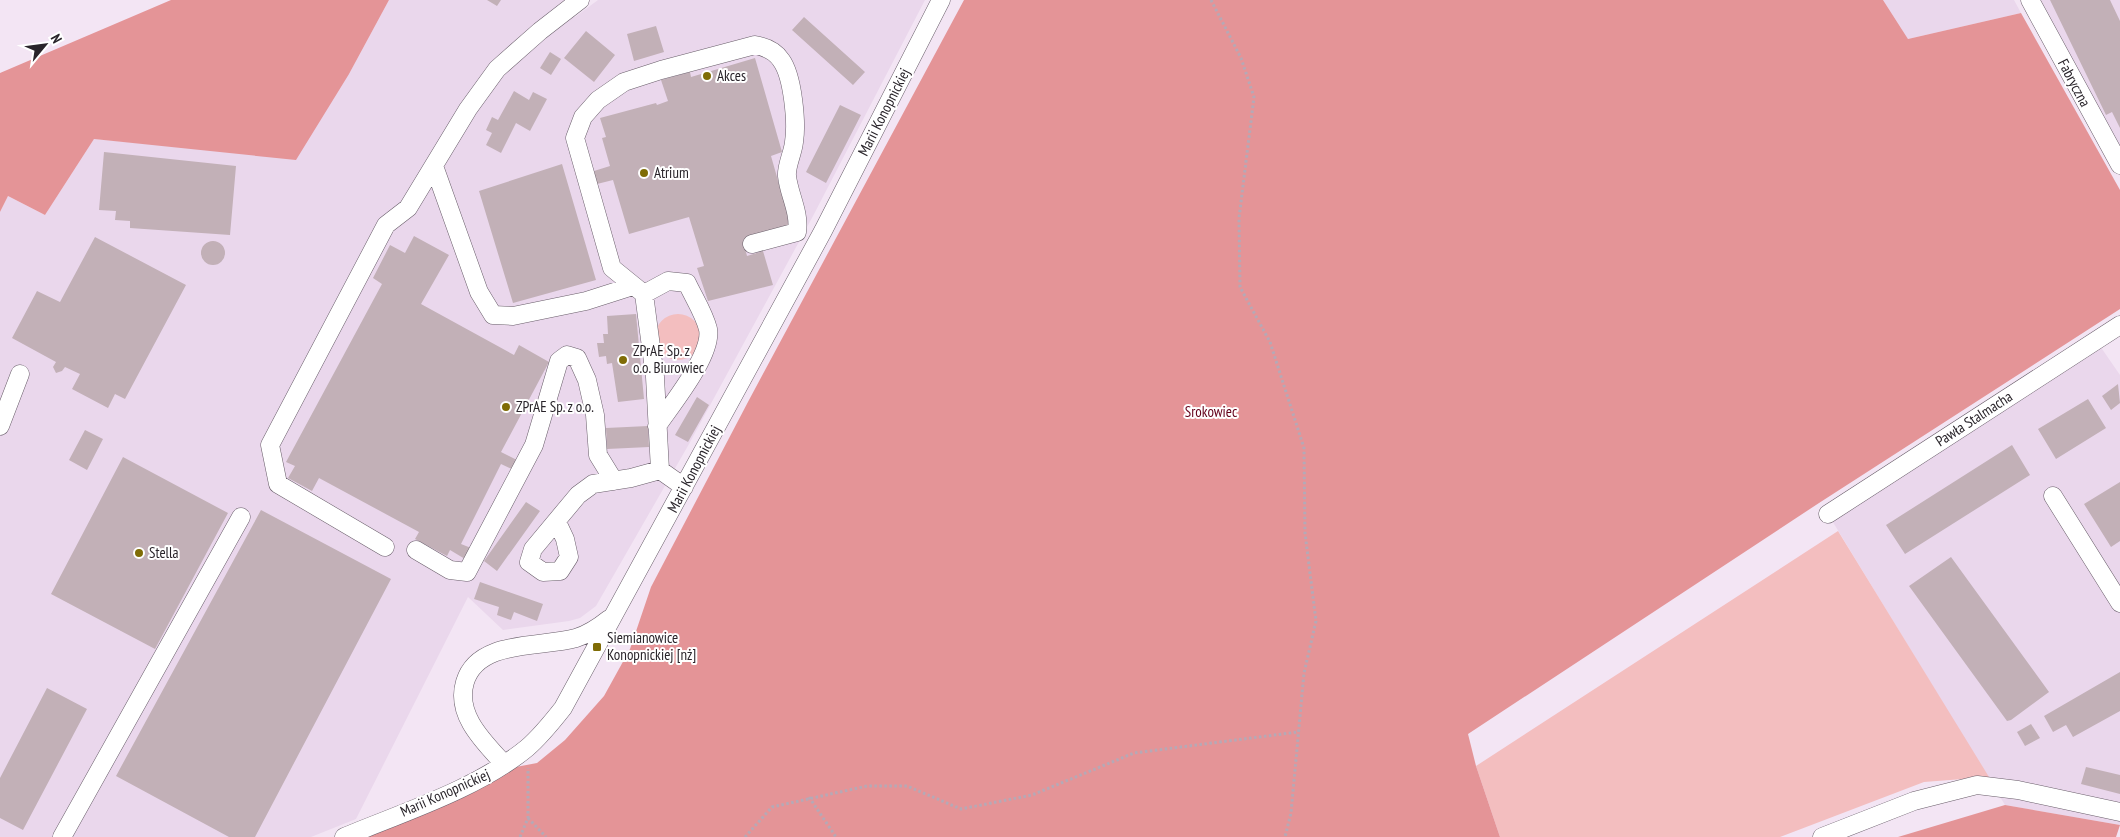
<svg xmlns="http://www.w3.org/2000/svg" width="2120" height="837" viewBox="0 0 2120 837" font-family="'PT Sans Narrow',sans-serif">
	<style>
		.built { fill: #ead7ec }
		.green { fill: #f3bebf }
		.forest { fill: #e49497 }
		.building { fill: #c2b0b7 }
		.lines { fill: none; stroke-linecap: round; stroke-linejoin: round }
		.minor-casing { stroke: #695e6a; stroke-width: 19 }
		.path { stroke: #b5a9b6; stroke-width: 3; stroke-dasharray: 2.5 2.5; stroke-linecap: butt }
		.minor { stroke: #fff; stroke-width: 18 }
		.poi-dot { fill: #7f6c05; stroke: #fff; stroke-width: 2 }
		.labels { text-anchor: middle; stroke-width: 4; stroke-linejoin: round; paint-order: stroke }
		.poi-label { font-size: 15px; fill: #29242a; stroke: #fff; text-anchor: start }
		.street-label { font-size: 15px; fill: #29242a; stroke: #fff }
		.park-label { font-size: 15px; fill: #64011a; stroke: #fff }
	</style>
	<rect width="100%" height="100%" fill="#f3e5f4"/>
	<!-- built -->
	<path class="built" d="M389,0h178l8,17 23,-17h327l-112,216 -124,228 -93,162 -16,12 -11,3 -66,9 -35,-33 -112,222 -45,18h-311v-625l8,-16 37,19 49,-76 67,6 188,-71z
		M1883,0h131l7,13 -113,26z
		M2041,0h79v149z
		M2100,346l20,29v450l-115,-20 -177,-291z"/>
	<!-- green -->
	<path class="green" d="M655 337a23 23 0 1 1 46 0a23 23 0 1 1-46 0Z
		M1838,531l151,246 -65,5 -144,55h-280l-24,-71z"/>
	<!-- forest -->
	<path class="forest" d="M171,0h218l-40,74 -53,86 -202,-21 -49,76 -37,-19 -8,16v-139z
		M964,0h919l25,39 113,-26 99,177v119l-301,194 -351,231 8,32 24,71h-1162l156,-66 43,-8 28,-23 39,-44 26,-47 21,-62 98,-187z
		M2005,805l115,20 -4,12h-218z"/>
	<!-- building -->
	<path class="building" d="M487,0h14l-4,6z
		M2050,0h60l10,21v107l-8,-16 -6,3z
		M804,17l61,55 -12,13 -61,-55z
		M656,26l8,26 -30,9 -7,-27z
		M586,31l29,24 -21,27 -30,-24z
		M550,52l11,7 -10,16 -11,-7z
		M755,58l27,94 -11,4 20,70 -48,14 4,16 16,-5 10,34 -65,16 -11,-33 7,-2 -15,-49 -60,17 -16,-54 -16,4 -3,-13 16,-5 -8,-28 4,-1 -6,-19 56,-15 1,2 11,-4 -7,-21 29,-8 1,5z
		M514,91l15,9 4,-8 14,7 -17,32 -14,-8 -15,30 -15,-8 6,-12 -6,-3 6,-13 6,3z
		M840,105l21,10 -35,68 -20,-11z
		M104,152l132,14 -6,69 -100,-7v-7l-15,-1 1,-9 -17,-1z
		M562,164l34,116 -83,23 -34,-112z
		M414,236l35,19 -28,49 93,51 5,-10 30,17 -48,90 18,9 -5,9 -13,-6 -40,80 10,4 -6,11 -15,-9 -3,6 -32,-17 4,-7 -100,-54 -7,13 -24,-13 7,-12 -9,-4 96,-178 -9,-6 17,-33 15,8z
		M95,237l91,48 -61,114 -10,-5 -7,14 -36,-19 8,-15 -15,-7 -3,4 -6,2 -3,-6 3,-5 -44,-24 25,-47 23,11z
		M201 253a12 12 0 1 1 24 0a12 12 0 1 1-24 0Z
		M636,314l8,85 -26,3 -6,-39 -5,1 -1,-8 -7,1 -2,-14h7l-1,-9h5l-1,-18z
		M2118,384l2,19 -9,7 -9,-14z
		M697,397l12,8 -21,37 -13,-7z
		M2088,399l18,29 -50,31 -18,-30z
		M648,426l1,21 -42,2 -1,-21z
		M85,430l18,9 -16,31 -18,-10z
		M2012,445l18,30 -125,79 -19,-29z
		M123,457l105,56 -73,136 -104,-55z
		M2120,482v59l-9,6 -27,-43z
		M526,502l14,9 -43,60 -13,-10z
		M261,510l130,69 -136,258h-26l-113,-61z
		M1951,557l98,135 -38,28 -4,1 -98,-135z
		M480,582l63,22 -6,17 -23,-9 -3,8 -14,-5 2,-8 -25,-8z
		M2120,672v39l-47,26 -7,-12 -13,7 -9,-16z
		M47,688l40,21 -64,121 -23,-12v-40z
		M2031,724l9,14 -15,8 -8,-14z
		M2086,767l34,8v19l-39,-10z"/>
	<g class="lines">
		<defs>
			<path id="minor" d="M2030,0l90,165
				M434,166l45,126 14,23 20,1 73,-15 47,-15
				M644,294l24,-13 19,2c7,15 17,30 21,46 5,25 -36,75 -51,97
				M0,426l20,-52
				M684,487l-24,-17 -5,-93 -11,-83 -32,-26 -37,-130 8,-21 15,-17 26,-18 37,-12 94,-25c11,2 20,6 26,15 12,16 16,63 13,82 -1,11 -8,24 -7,34 2,19 13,36 10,56l-45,12
				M2053,496l67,107
				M1828,514l292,-189
				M557,522l8,17 4,18 -9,14 -17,1 -14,-10 4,-13 45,-54 15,-11 38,-6 29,-8
				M385,547l-107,-63 -8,-39 116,-220 22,-17 60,-99 29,-40 43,-38 40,-31
				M416,550l34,20 17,2 67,-127 25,-84 8,-6 10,3 10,22 8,35 3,40 16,26
				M504,764c-20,-22 -49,-49 -39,-82 13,-43 76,-34 111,-44 13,-4 23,-11 33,-19
				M62,837l179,-320
				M344,837c60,-25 133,-48 183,-89 14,-12 25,-26 36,-40l260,-477 118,-231
				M1822,837l92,-36 63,-16 41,5 102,22"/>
		</defs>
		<!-- minor casing -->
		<use href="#minor" class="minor-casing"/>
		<!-- path -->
		<path class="path" d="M1211,0l30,58 13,39 -15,121 1,69 30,55 34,106 1,85 11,88 -12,52 -13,140 -6,24
			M809,797l27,40
			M528,818l18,19
			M520,837l8,-19v-50
			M745,837l27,-30 95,-21h40l54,23 71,-14 102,-42 164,-21"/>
		<!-- minor -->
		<use href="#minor" class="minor"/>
	</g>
	<!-- markers -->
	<g class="poi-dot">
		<circle cx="707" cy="76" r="5"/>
		<circle cx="644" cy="173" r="5"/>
		<circle cx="623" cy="360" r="5"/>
		<circle cx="506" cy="407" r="5"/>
		<circle cx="139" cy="553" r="5"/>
		<rect x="592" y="642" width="10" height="10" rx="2.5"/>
	</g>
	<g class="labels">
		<!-- poi labels -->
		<g class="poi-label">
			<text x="717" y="81">Akces</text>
			<text x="654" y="178">Atrium</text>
			<text x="633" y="356">ZPrAE Sp. z<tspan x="633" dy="17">o.o. Biurowiec</tspan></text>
			<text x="516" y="412">ZPrAE Sp. z o.o.</text>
			<text x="149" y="558">Stella</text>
			<text x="607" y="643">Siemianowice<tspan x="607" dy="17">Konopnickiej [nż]</tspan></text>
		</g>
		<!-- street labels -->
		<g class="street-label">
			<text transform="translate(2074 83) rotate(62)" y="5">Fabryczna</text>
			<text transform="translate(884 112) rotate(-63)" y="5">Marii Konopnickiej</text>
			<text transform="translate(1974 419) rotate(-33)" y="5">Pawła Stalmacha</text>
			<text transform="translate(694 469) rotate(-62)" y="5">Marii Konopnickiej</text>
			<text transform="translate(445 793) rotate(-24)" y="5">Marii Konopnickiej</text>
		</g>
		<!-- park labels -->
		<g class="park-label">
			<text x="1211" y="417">Srokowiec</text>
		</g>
	</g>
	<!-- north arrow -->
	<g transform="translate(45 45) rotate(61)" stroke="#ffffff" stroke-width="4" paint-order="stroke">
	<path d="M0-4L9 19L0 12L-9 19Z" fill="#29242a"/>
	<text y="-8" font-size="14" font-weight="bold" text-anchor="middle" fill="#29242a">N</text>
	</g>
</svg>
